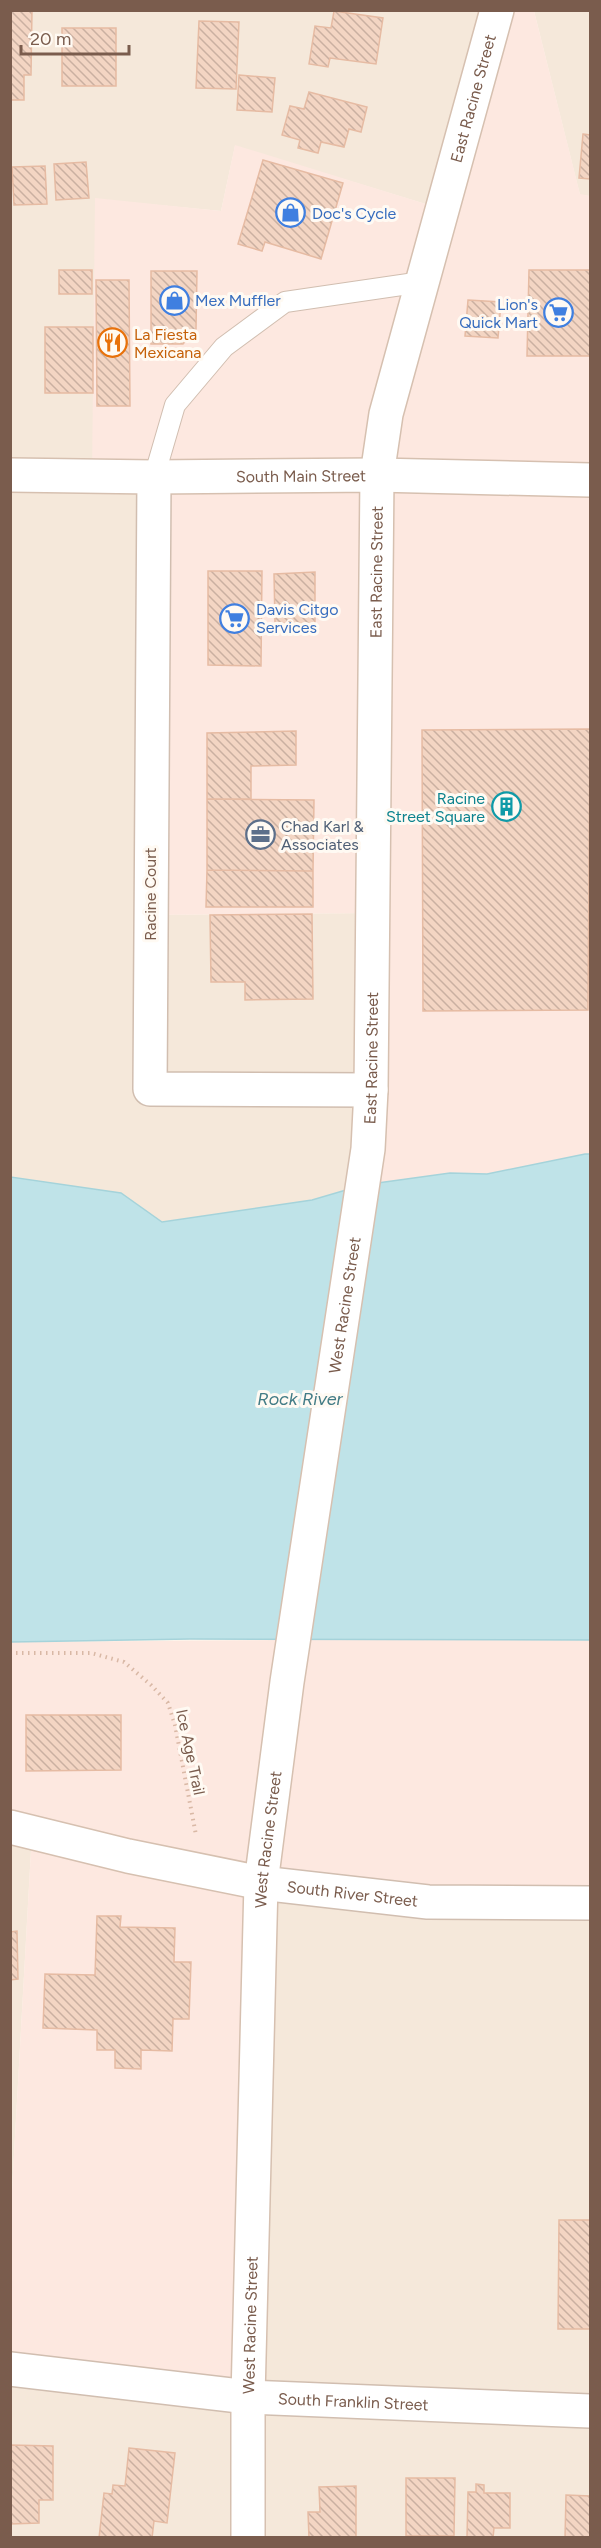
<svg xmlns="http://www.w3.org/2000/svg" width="601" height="2548" viewBox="0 0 601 2548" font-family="Figtree,sans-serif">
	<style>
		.residential { fill: #f5e8da }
		.commercial { fill: #fde8e0 }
		.water { fill: #bfe3e8; stroke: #a5d3da; stroke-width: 1.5 }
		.building { fill: url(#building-back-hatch); stroke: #e6bba3; stroke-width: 1.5 }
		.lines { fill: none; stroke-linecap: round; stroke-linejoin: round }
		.lane-casing { stroke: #d1beb0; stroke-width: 22 }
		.street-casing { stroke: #d1beb0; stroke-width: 36 }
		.secondary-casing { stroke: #d6c0b0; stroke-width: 36 }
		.path { stroke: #d9b8a5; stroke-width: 4; stroke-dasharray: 1.5 4.5; stroke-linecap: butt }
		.lane { stroke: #fff; stroke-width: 20 }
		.street { stroke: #fff; stroke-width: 33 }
		.secondary { stroke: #fff; stroke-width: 33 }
		.labels { text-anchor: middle; stroke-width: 6; stroke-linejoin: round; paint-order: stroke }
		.street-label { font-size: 16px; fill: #7a5c4d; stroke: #fffaf3 }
		.shop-label { font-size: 16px; fill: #366cbe; stroke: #fffaf3; text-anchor: start }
		.food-label { font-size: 16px; fill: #c56008; stroke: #fffaf3; text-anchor: start }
		.culture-label { font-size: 16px; fill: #0d838f; stroke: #fffaf3; text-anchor: end }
		.service-label { font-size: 16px; fill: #4e5e75; stroke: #fffaf3; text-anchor: start }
		.water-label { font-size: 18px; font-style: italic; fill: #437c86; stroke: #fffaf3 }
	</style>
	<defs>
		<pattern id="building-back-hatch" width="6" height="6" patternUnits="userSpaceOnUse" patternTransform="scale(1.5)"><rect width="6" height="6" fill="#f3d5c3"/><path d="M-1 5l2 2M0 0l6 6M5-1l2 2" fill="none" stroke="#cab0a1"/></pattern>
	</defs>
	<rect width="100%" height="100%" fill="#fdf6ec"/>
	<!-- residential -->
	<path class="residential" d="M11,11h486l-55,198 -207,-63 -14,65 -126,-12 59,278 -3,438 222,-2 -10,272 -51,15 -150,22 -42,-29 -109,-16z
		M534,11h56v185l-10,-1z
		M11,1827l21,5 -21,376z
		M261,1883l329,20v634l-579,1v-169z"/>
	<!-- commercial -->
	<path class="commercial" d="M497,11h37l46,183 10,2v958l-103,20 -37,-1 -87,12 10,-272 -223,2 4,-438 -62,-1 3,-278 126,13 14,-66 207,64z
		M287,1640h303v263l-329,-20 -13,514 -237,-28v-161l21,-376 -21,-5v-185z"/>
	<!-- water -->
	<path class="water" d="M585,1154h5v486l-400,-1 -179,3v-465l110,16 41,29 150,-22 51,-15 87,-12 37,1z"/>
	<!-- building -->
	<path class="building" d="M10,10h22l-1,65h-7v25h-14z
		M334,11l49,7 -7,46 -46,-6 -2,9 -19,-3 6,-38 16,2z
		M199,21l40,1 -3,67 -40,-1z
		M62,28h54v58h-54z
		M239,75l36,3 -3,34 -35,-2z
		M309,92l58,15 -6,25 -12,-3 -5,18 -23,-5 -3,11 -20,-5 2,-8 -18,-5 8,-29 14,3z
		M583,134l7,1v44l-11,-1z
		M263,160l80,23 -22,76 -56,-17 -3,9 -24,-7z
		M86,162l3,36 -33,2 -2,-36z
		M45,166l2,38 -33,1 -2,-38z
		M59,270h33v24h-33z
		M529,270h61v86h-63z
		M151,271h46l-1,58 -13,15h-32z
		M96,280h33l1,126h-33z
		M468,300l33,2 -3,36 -33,-2z
		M45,327h48v66h-48z
		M208,571h54l-1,95 -53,-1z
		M315,572v52l-40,-1 -1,-49z
		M590,729l-2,281 -165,1 -1,-281z
		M296,731v34l-45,1v33h-44v-66z
		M207,799l107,1 -1,71 -106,-1z
		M207,870l106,1v36h-107z
		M312,914l1,85 -68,1v-18h-34l-1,-67z
		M26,1715h95v55l-95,1z
		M97,1916h24l-1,11 55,1 -1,34h17l-2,57h-16l-1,32 -31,-1v19l-26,-1v-18h-18v-20l-54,-2 2,-54 50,1z
		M17,1931l1,48 -8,1v-48z
		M559,2220h31v109h-32z
		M10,2445l43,1v54h-14v23l-29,1z
		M129,2448l46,5 -8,70 -13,-2 -2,17h-53l5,-45 8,1 1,-9 12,1z
		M406,2478h49l-1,58h-48z
		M476,2484l8,1v8h26v35h-16l-1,10h-26l1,-46h8z
		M356,2486v52h-47l-1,-26h12l-1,-25z
		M566,2495l24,1v42h-25z"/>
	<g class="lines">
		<defs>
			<path id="lane" d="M154,477l21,-72 49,-58 61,-45 137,-20"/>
			<g id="street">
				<path d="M154,477l-4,612 221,1"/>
				<path id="s1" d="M261,1883l167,19 162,1"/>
				<path id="s2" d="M10,2369l238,28 342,14"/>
			</g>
			<g id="secondary">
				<path id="s3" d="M10,475l144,2 223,-2 213,5"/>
				<path d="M10,1827l118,29 133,27"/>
				<path id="s4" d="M248,2538v-141l13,-514 26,-201 81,-533 3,-59 6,-615 9,-61 111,-404"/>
			</g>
		</defs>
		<!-- lane casing -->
		<use href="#lane" class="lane-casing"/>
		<!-- street casing -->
		<use href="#street" class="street-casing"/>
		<!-- secondary casing -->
		<use href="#secondary" class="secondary-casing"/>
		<!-- path -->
		<path class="path" d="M10,1653h81l33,9 27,23 17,18 7,22 21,110"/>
		<!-- lane -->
		<use href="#lane" class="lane"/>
		<!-- street -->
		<use href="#street" class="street"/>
		<!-- secondary -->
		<use href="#secondary" class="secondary"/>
	</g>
	<!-- icons -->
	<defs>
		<symbol id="shop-ring" viewBox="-11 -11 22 22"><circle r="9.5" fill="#fffaf3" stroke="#3f7fe0" stroke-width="1.5"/><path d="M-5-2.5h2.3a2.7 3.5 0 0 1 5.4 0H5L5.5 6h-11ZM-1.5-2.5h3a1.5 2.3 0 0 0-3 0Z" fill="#3f7fe0"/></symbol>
		<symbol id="supermarket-ring" viewBox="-11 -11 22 22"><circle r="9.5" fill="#fffaf3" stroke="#3f7fe0" stroke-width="1.5"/><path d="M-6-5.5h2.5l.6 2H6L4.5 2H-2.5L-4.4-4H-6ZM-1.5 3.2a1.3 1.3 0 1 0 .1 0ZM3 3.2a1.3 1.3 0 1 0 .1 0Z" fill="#3f7fe0"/></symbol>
		<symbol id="restaurant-ring" viewBox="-11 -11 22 22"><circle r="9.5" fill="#fffaf3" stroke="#e8710a" stroke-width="1.5"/><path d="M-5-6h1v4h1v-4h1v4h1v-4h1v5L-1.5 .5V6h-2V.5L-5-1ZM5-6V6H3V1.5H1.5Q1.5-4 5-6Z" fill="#e8710a"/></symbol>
		<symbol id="building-ring" viewBox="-11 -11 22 22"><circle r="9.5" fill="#fffaf3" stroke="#0f9aa8" stroke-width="1.5"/><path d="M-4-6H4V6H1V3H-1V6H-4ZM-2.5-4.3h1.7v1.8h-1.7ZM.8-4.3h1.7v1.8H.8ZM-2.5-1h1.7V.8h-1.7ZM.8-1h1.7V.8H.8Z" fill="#0f9aa8"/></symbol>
		<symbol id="office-ring" viewBox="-11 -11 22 22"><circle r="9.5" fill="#fffaf3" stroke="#5c6f8a" stroke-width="1.5"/><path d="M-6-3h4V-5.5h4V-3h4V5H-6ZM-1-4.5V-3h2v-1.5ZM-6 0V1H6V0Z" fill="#5c6f8a"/></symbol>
	</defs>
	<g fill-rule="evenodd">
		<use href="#shop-ring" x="274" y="196" width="33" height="33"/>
		<use href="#shop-ring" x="158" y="284" width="33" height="33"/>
		<use href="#supermarket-ring" x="542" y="296" width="33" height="33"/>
		<use href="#restaurant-ring" x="96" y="326" width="33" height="33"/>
		<use href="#supermarket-ring" x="218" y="602" width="33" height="33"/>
		<use href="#building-ring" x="490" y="790" width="33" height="33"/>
		<use href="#office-ring" x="244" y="818" width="33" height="33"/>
	</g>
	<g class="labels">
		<!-- street labels -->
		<g class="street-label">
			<text dy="6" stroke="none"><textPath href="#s4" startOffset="2460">East Racine Street</textPath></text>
			<text dy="6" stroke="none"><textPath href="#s3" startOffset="291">South Main Street</textPath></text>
			<text dy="6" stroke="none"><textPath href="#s4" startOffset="1974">East Racine Street</textPath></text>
			<text transform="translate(150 894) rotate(-90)" y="6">Racine Court</text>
			<text dy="6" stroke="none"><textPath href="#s4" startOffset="1488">East Racine Street</textPath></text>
			<text dy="6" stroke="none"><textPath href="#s4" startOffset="1239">West Racine Street</textPath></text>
			<text transform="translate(191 1752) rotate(78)" y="6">Ice Age Trail</text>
			<text dy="6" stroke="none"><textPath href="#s4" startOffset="699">West Racine Street</textPath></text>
			<text dy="6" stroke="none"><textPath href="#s1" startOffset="92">South River Street</textPath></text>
			<text dy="6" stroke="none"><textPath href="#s4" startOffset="213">West Racine Street</textPath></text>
			<text dy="6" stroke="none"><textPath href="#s2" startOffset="345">South Franklin Street</textPath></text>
		</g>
		<!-- shop labels -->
		<g class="shop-label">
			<text x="312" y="219">Doc's Cycle</text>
			<text x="195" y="306">Mex Muffler</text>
			<text x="538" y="310" text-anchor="end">Lion's<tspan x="538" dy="18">Quick Mart</tspan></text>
			<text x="256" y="615">Davis Citgo<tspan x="256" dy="18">Services</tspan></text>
		</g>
		<!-- food labels -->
		<g class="food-label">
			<text x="134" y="340">La Fiesta<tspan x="134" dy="18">Mexicana</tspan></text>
		</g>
		<!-- culture labels -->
		<g class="culture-label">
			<text x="485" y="804">Racine<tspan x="485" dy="18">Street Square</tspan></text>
		</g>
		<!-- service labels -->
		<g class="service-label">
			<text x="281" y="832">Chad Karl &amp;<tspan x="281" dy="18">Associates</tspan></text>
		</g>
		<!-- water labels -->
		<g class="water-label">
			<text x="300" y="1405">Rock River</text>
		</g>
	</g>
	<!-- border -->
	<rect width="601" height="2548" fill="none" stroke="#7a5c4d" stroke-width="24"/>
	<!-- scale -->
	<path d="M21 45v9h108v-9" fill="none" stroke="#7a5c4d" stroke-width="3"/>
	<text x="30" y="45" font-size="18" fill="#7a5c4d" stroke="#fffaf3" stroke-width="4.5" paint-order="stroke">20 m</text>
</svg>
